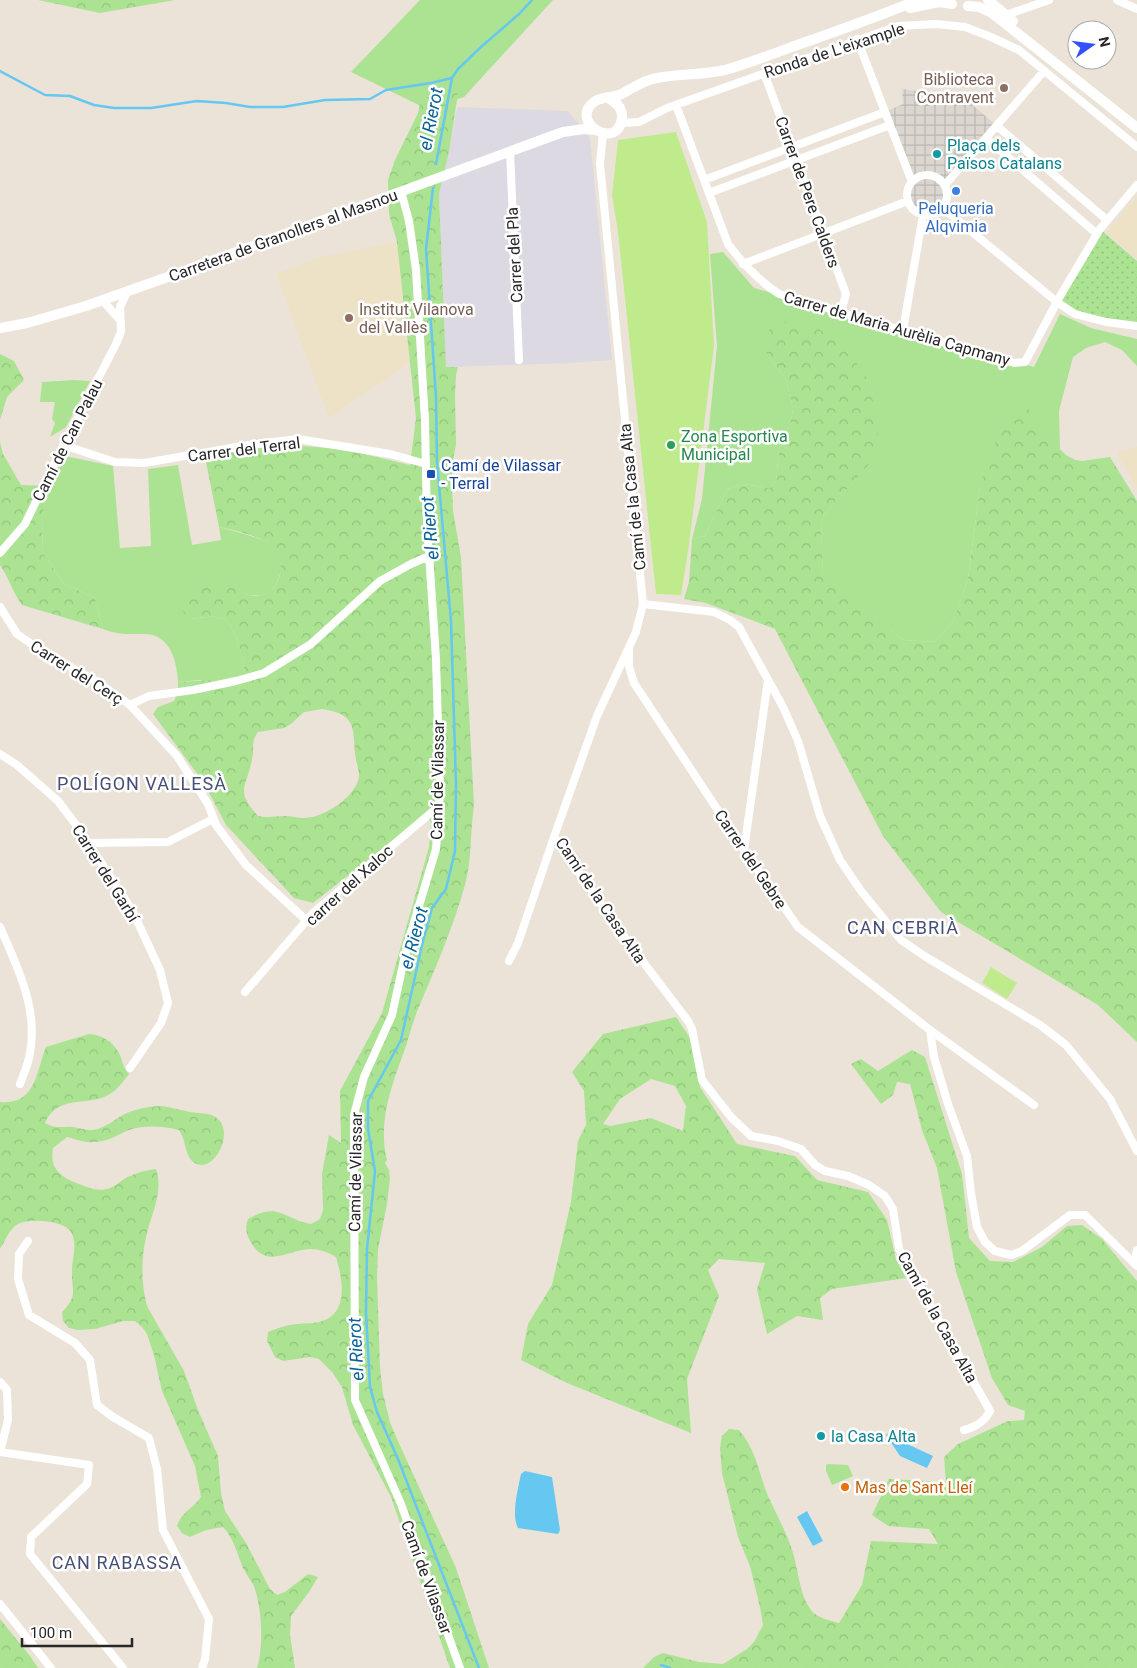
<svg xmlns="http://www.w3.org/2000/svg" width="1137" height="1668" viewBox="0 0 1137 1668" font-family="Roboto,sans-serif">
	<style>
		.industrial { fill: #dcd9e2 }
		.education { fill: #ede2c6 }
		.grass { fill: #abe392 }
		.forest { fill: url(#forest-crowns); fill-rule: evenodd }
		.park { fill: url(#park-dots) }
		.pitch { fill: #c0eb8d }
		.plaza { fill: url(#plaza-grid) }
		.water { fill: #66c7f1 }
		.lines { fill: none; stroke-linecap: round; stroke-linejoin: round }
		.stream { stroke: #66c7f1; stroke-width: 2.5 }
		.street { stroke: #fff; stroke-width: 8 }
		.secondary { stroke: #fff; stroke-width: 10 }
		.education-dot { fill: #8d6e63; stroke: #fff; stroke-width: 2 }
		.culture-dot { fill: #0f9aa8; stroke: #fff; stroke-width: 2 }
		.shop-dot { fill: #3f7fe0; stroke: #fff; stroke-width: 2 }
		.leisure-dot { fill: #2e9e5b; stroke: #fff; stroke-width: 2 }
		.transit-dot { fill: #1a4fb4; stroke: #fff; stroke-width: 2 }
		.food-dot { fill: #e8710a; stroke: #fff; stroke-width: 2 }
		.labels { text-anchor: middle; stroke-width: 5; stroke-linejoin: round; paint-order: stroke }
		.street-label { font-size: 16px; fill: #272727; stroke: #fff }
		.education-label { font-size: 16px; fill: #785e54; stroke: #fff; text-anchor: end }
		.culture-label { font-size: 16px; fill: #0d838f; stroke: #fff; text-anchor: start }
		.shop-label { font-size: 16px; fill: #366cbe; stroke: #fff }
		.leisure-label { font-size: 16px; fill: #27864d; stroke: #fff; text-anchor: start }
		.transit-label { font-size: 16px; fill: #164399; stroke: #fff; text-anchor: start }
		.food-label { font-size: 16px; fill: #c56008; stroke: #fff; text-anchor: start }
		.water-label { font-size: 18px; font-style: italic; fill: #0a6299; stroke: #fff }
		.neighbourhood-label { font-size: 18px; letter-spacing: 1px; fill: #474e78; stroke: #fff }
	</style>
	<defs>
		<pattern id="forest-crowns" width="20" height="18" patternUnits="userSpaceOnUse" patternTransform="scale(1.25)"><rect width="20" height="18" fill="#abe392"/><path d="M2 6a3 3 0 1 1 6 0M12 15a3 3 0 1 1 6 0" fill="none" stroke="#93c37e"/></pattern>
		<pattern id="park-dots" width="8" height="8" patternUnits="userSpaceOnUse" patternTransform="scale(1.25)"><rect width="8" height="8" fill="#abe392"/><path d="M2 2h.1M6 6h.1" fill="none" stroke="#93c37e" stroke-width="1.8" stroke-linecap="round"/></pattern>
		<pattern id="plaza-grid" width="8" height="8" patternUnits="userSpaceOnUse" patternTransform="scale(1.25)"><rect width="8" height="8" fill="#dbd6cf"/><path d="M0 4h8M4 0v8" fill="none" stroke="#bcb8b2"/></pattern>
	</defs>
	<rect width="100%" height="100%" fill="#ebe3d8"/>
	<!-- industrial -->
	<path class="industrial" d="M457,107l111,4 22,27 22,222 -41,3 -125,4 -7,-173 10,-42z"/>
	<!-- education -->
	<path class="education" d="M1137,197v62l-31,-27z
		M397,242l13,120 -81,56 -53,-144 41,-16z
		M1137,447v42l-20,-36z"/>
	<!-- grass -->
	<path class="grass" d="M420,0h133l-89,97 -37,12 -76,-37z
		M723,252l31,36 280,79 26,-53 31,14 46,11v27l-15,-16 -17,-8 -19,6 -13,9 -14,54 1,38 -22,-21 -11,-21 -47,80 -12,92 -15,42 -18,21 -32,-2 -80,-65 -2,-52 3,-8 56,-64 -113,-96 19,24 7,30 -3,16 -10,16 -4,40 -6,7 -26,-4 -17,5 -22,47 -13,3 10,-40 15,-153 -7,-92z
		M74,380l16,1 -24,46 -16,10 5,-14 -3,-4 3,-17h-15l2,-20z
		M65,456l48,10 7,82 31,-2 -3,-77 30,-4 14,80 29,-5 -2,-13c11,3 52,13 58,22 10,15 2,33 -8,44 -28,8 -25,-5 -49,-11l-30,37c10,-1 22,-4 32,-1 13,4 22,43 23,57l-35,6 -11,-1 -21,2c-1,-21 -8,-47 -32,-48 -16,0 -29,1 -43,-5l-8,-31 -32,-15 -20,-31 -1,-29 5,-37z
		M828,1464l20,1 5,11 -21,9 -6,-14v-6z"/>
	<!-- forest -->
	<path class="forest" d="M38,0h137l-75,13z
		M458,93l-9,59 -10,42 7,173h12l-2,8 -1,20 1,50 -4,19v18l1,29 8,46 13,249c-4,26 -2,53 -9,79 -12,43 -30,84 -47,124 -5,12 -8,25 -12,37 -13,36 -29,75 -19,114l-2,3 4,7 1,9 -3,25 -9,45 -1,28 3,90 3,27 7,28 7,17 59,129 33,100h-39l-59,-171 -38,-72 -11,-38 -10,-15 -13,-13 -9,-2 -27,4 -8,-4 -8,-16 1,-9c9,-4 19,-7 29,-8 9,-1 19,0 28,-4 24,-10 17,-43 11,-63 -8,-5 -17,-8 -26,-8 -24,1 -43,21 -60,-8 -4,-8 -5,-14 -2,-22 30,-18 36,0 63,5l9,-5 3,-9 -1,-36 7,-39 12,8 -1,-52 42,-78 47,-166 2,-24 -5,-9 -113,89 -19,-5 -68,-73 -22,-42 -51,-69 5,-7 16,-6 4,-9v-10c23,-1 45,-3 67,-7 -1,-14 -10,-53 -23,-57 -10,-3 -22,0 -32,1 -9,-7 -10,-13 -7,-24 11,-6 24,-12 36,-13 18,0 23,18 42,13 8,-1 11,-5 15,-11 6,-9 6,-19 3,-29 -4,-16 -45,-25 -60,-28l-14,-70 77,-13 66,6 62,15 6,-47 -19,-176 -8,-28 -1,-34 7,-20 23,-47 3,-15zM322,709c34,5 31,18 33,45 1,9 6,19 3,27 -6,18 -35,37 -54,37 -7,0 -13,-2 -19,-2 -9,0 -18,2 -27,0 -24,-27 -11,-28 -6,-57 3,-12 -2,-16 6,-27l26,-4 7,-4 13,-12z
		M785,322l25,3 32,16 28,42 10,69 -56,63 -3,8 2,51 80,66 32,2 18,-21 15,-42 12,-92 14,-42 13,-23 20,-16 12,22 27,27 9,5 7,1 28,-4 27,44v541l-39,-37 -157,-93 -58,-76 -108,-207 -69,-26 -22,-4 5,-17 3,-43 13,-3 22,-47 17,-5 26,4 6,-7 4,-40 10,-16 3,-16 -7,-30 -19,-24 -5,-16 9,-11z
		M0,354l14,7 10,19 -17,17 -7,23z
		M0,442l3,12 18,31 26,1 -5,37 1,29 20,31 32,15 8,31 -81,-24c-9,-12 -13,-27 -22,-40z
		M676,1017l14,21 10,49 37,57 58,12 22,24 51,12 19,28 9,39 10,19 -74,11 -12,9 3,22 -26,-4 -30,18 -10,-45 8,-26 -46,-4 -11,11 11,26 -32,83 4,54 -124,-50 -46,-23 7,-36 24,-39 19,-83 7,-61 8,-16 -2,-34 -12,-19 31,-38zM651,1079l24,7 11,20 -3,25 -32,-13 -41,8 -7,-2 17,-25z
		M89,1034c13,1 23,7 30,19 4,8 3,13 10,21 -7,9 -12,17 -23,22 -21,10 -49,-1 -61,27 9,5 13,4 22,4 9,-1 17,4 26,3 13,-2 23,-12 34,-17 10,-4 23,-7 33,-7 11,1 20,4 30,6 10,2 22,0 29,8 15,15 -7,58 -27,41 -7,-6 -6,-21 -13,-31 -16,-4 -34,-5 -50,0 -13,5 -20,12 -36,12 -9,1 -17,-3 -26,-5l-14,11c-5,25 14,32 34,39 6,2 12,4 19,2 8,-1 13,-7 20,-11 10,-5 19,-8 30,-9 8,23 -5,45 -10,68 -5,23 -5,46 1,69l37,65 14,39 20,46 3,37 4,18 21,32 24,46 7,6 8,-3 23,-18 10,3 -9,15 -18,24 -1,19 5,33h-38c7,-20 5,-64 -4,-84 -3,-5 -7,-10 -10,-16 -6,-15 -9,-29 -20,-41l-17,3 -16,7 -8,-4 -5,-7c5,-15 16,-17 24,-29l-6,-31 -33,-75 -8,-36 -7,-21 -5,-7 -7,-6h-12l-28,8 -17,1 -9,-2 -6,-7 -1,-9c17,-17 9,-21 10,-42 0,-12 6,-26 -1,-38 -8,-12 -41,-14 -53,-8 -9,5 -13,17 -18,25v-147c36,3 36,-30 46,-55z
		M912,1050l13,7 37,117 7,64 21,23 23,1 29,-15 25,-21 15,-1 20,14 35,42v387h-494l11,-11 9,-4 36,9 24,2 24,-15 7,-7 9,-17 -3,-18 -10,-41 -12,-29 -16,-64 -2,-25 2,-12 7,-7 10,1c17,19 20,44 29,66 9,20 20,39 26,60 4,16 6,37 15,51 6,11 19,13 30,16l23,-38 9,-44 67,3 -9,-15 -41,-3 -16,-11 17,-36 57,3 -2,-25 14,-13 50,-23 16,-1 1,-9 -17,-6 -16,-27 -36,-106 -19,-104 -15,-38 -12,-46 -13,-2 -4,13 -12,9 -30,-40 10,-5 17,12z
		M0,1619l30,37 8,12h-38z"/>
	<!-- park -->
	<path class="park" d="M1100,229l37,32v63l-58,-11 -17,-10v-10z"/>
	<!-- pitch -->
	<path class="pitch" d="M676,132l31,90 7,124 -25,199 -8,50 -25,-1 -38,-362 -6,-37 6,-55z
		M991,967l26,16 -10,16 -25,-16z"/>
	<!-- plaza -->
	<path class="plaza" d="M902,89l48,6 18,6 29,25 -52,59 -2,17 -5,6 -7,4 -12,-1 -8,-7 -2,-7 3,-11 -27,-74 18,-8z"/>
	<!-- water -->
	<path class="water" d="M891,1431l14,12 28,13 -6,12 -27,-12 -14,-21z
		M525,1471l27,6 8,53 -2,4 -40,-6c-7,-13 0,-39 3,-54z
		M807,1511l16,30 -10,5 -16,-29z"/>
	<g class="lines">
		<!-- stream -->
		<path class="stream" d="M0,71l45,24 25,1 24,9 20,3h37l46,-7 29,2 24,4h33l42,-7 45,-1 16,-9 45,-7 21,-5 6,-9 23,-22 38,-33 13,-14
			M436,164l16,-86
			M433,188l-7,61 10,148 1,65 14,159 5,163 -1,67 -9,38 -14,19 -10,37 -21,95 -33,61v28l7,42 -8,78 -1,64 4,74 7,25 21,47 81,209
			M661,1665l9,3"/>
		<!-- street -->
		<path class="street" d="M1117,0l20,9
			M1006,15l43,-15
			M857,39l55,143
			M764,73l82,221 -5,18
			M676,105l52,139c15,20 31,37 51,50l235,69 11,-1 34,-64 41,-69 37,-44
			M621,123l18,-1 28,-14 231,-82 38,-2 29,3 26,10 28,13 118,97
			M997,126l110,94
			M603,133l-3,31 43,440 -7,28 -39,84 -43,121 71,101 63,83 4,8 10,51 29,37 20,19 27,5 23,8 14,16 10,6 23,5 21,9 16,11 8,13 6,40 91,162c-6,11 -14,16 -26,19
			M986,138l111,96
			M510,151l9,209
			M907 195a20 20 0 1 1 40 0a20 20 0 1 1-40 0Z
			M704,180l181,-68
			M945,185l99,-114
			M401,191l8,30 7,49 6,101 3,49 2,104 9,135 4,133 -4,57 -29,97 -15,69 -28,62 -10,38 1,285 46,104 59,164
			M709,193l181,-68
			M943,208l114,94 18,12 31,8 31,4
			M743,264l165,-63
			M102,300l19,21
			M903,330l20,-115
			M63,445l52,17 29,1 105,-18 49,-6 92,15 36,10
			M0,553l25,-29 35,-72 56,-108 5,-12 -1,-25 7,-15
			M643,604l71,8 16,8 9,7 44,80 15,34 22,75 20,44 21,31 40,49 25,17 114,68 26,20 44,54 27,52
			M0,607l17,27 28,19 51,28 34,24 47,51 31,48 8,21 30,40 61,56
			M629,650v16l5,17 110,167 54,77 132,103 4,27 14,47 19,52 4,37 6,34 8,15 10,9 16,4 11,-4 48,-36h15l52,51
			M130,705l19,-9 44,-6 43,-9 28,-8 47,-29 69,-63 31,-17 18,-8
			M0,754l17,11 41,36 22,29 52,80 28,60 8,33 -7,20 -31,45
			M89,843l79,-1 45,-23
			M744,850l24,-170
			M0,927c18,41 40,85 29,131 -2,9 -6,18 -9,26
			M509,961l9,-18 36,-106
			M245,992l68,-79 126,-107
			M930,1030l104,75
			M28,1241l-9,13 -1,25 11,36 46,28 15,17 7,45 16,12 36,21 8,31 6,61 46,89 -4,40 -3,9
			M1134,1263l3,-13
			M0,1382l7,8 1,30 -8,32
			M0,1452l89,13 -2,19 -56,53 -1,17 93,114
			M0,1604l51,64"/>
		<!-- secondary -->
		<path class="secondary" d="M988,0l25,21
			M968,6l11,1 13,6 145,115
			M910,8l29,-6 13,2
			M608,98c8,4 15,10 14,20 -4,34 -54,4 -28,-16 6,-5 17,-4 25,-7 13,-6 24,-15 38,-17 23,-4 44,-3 68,-8 25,-7 50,-17 75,-26 40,-14 79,-28 118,-44
			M0,328l27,-5 59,-17 93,-33 384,-141 21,-3 11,1"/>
	</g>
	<!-- markers -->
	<g class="education-dot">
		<circle cx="1004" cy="88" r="5"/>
		<circle cx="349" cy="318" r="5"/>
	</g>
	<g class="culture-dot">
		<circle cx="937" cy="154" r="5"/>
		<circle cx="821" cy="1436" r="5"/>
	</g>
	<circle class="shop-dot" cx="956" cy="191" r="5"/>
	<circle class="leisure-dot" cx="671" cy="445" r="5"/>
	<rect class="transit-dot" x="426" y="469" width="10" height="10" rx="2.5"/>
	<circle class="food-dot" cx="845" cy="1487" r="5"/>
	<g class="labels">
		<!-- street labels -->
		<g class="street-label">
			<text transform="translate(834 50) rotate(-18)" y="6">Ronda de L'eixample</text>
			<text transform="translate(808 192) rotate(70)" y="6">Carrer de Pere Calders</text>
			<text transform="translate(283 235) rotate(-20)" y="6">Carretera de Granollers al Masnou</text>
			<text transform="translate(514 255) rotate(-93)" y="6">Carrer del Pla</text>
			<text transform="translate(897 328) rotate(16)" y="6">Carrer de Maria Aurèlia Capmany</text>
			<text transform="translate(67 440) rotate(-63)" y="6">Camí de Can Palau</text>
			<text transform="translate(244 449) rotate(-7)" y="6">Carrer del Terral</text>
			<text transform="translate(632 497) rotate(-96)" y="6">Camí de la Casa Alta</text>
			<text transform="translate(77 672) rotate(32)" y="6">Carrer del Cerç</text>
			<text transform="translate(437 780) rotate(-89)" y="6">Camí de Vilassar</text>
			<text transform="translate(751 859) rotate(56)" y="6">Carrer del Gebre</text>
			<text transform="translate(106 873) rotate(58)" y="6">Carrer del Garbí</text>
			<text transform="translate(349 885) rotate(-42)" y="6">carrer del Xaloc</text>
			<text transform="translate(601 900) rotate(56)" y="6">Camí de la Casa Alta</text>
			<text transform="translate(355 1172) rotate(-89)" y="6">Camí de Vilassar</text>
			<text transform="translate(938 1317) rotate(61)" y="6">Camí de la Casa Alta</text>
			<text transform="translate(427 1577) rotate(70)" y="6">Camí de Vilassar</text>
		</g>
		<!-- education labels -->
		<g class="education-label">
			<text x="994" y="85">Biblioteca<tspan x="994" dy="18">Contravent</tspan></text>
			<text x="359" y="315" text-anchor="start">Institut Vilanova<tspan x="359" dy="18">del Vallès</tspan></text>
		</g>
		<!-- culture labels -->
		<g class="culture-label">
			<text x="947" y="151">Plaça dels<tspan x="947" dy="18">Països Catalans</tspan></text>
			<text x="831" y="1442">la Casa Alta</text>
		</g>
		<!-- shop labels -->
		<g class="shop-label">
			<text x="956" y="214">Peluqueria<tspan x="956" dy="18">Alqvimia</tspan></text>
		</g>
		<!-- leisure labels -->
		<g class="leisure-label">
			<text x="681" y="442">Zona Esportiva<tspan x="681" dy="18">Municipal</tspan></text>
		</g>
		<!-- transit labels -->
		<g class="transit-label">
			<text x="441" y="471">Camí de Vilassar<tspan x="441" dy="18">- Terral</tspan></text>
		</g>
		<!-- food labels -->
		<g class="food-label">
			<text x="855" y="1493">Mas de Sant Lleí</text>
		</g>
		<!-- water labels -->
		<g class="water-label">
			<text transform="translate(431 119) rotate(-79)" y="6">el Rierot</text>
			<text transform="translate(430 528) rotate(-95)" y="6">el Rierot</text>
			<text transform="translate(414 938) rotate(-75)" y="6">el Rierot</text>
			<text transform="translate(356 1349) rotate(-93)" y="6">el Rierot</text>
		</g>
		<!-- neighbourhood labels -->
		<g class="neighbourhood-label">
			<text x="142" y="790">POLÍGON VALLESÀ</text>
			<text x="903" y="934">CAN CEBRIÀ</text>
			<text x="117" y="1569">CAN RABASSA</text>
		</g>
	</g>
	<!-- north arrow -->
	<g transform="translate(1092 45) rotate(76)"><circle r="24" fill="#ffffff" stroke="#a9a9a9"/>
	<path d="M0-4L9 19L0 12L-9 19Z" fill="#3150fe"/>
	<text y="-8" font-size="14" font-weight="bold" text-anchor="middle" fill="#272727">N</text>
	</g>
	<!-- scale -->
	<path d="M22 1638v8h110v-8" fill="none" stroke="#272727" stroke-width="2.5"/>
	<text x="30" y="1638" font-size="15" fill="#272727" stroke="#ffffff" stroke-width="4" paint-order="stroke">100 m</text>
</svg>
